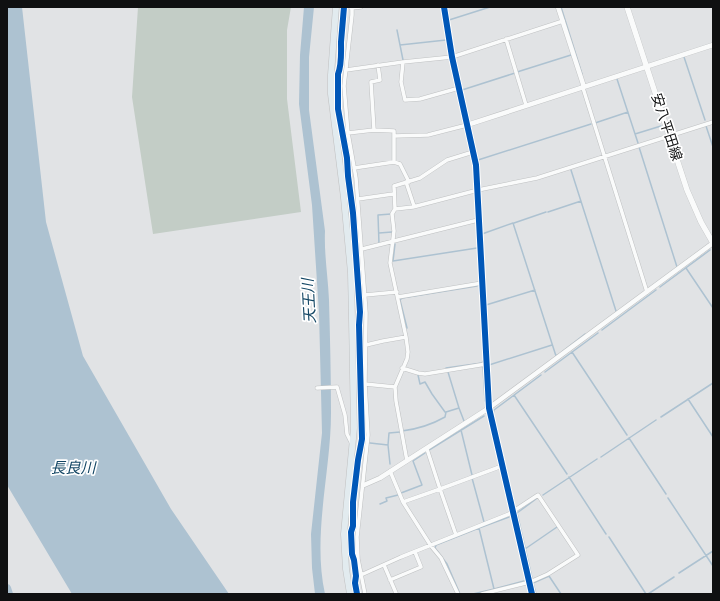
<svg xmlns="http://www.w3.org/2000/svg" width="720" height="601" viewBox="0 0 720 601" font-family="'Zilla Slab','Noto Sans JP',serif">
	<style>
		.green { fill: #c3cdc6 }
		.water { fill: #adc2d1 }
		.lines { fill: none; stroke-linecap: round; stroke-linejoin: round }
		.stream { stroke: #adc2d1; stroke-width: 1.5 }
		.river { stroke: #adc2d1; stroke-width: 8 }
		.minor-casing { stroke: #bfc1c2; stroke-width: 4.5 }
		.tertiary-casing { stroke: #bfc1c2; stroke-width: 5.5 }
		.secondary-casing { stroke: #bfc1c2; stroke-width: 6 }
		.primary-casing { stroke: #c0c0c1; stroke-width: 7 }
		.minor { stroke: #fafbfb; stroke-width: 3.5 }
		.tertiary { stroke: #fafbfb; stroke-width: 4.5 }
		.secondary { stroke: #fafbfb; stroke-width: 5.5 }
		.primary { stroke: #e2ebef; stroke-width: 6 }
		.cycleway-casing { stroke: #fff; stroke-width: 8 }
		.cycleway { stroke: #0057b8; stroke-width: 6 }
		.labels { text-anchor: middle; stroke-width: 3.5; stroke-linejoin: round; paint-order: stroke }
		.street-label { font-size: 14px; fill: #0f1011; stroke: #fff }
		.water-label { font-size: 15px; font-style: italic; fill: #134664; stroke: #fff }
	</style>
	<rect width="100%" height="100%" fill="#e1e3e5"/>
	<!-- green -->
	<path class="green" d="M138,7h153l-4,23v69l14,113 -148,22 -21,-137z"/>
	<!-- water -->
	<path class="water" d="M7,7h15l24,215 37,134 88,153 58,85h-157l-65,-109z
		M304,7h10l-5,50v53l16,121c-1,23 3,46 4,69 1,38 2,75 2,113 0,59 -19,122 -6,181h-10l-3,-26 -1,-34 11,-101 -1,-41 -2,-79 -7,-108 -13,-101 1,-49z"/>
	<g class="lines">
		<!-- stream -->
		<path class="stream" d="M447,7l7,46
			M561,7l21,67
			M449,20l41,-13
			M397,30l3,15
			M684,57l21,63
			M403,60l-3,-15 46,-5
			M517,72l54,-17
			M617,79l21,64
			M462,90l53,-17
			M595,123l33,-11
			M706,126l7,21
			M635,134l26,-8
			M639,147l38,120
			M478,160l113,-36
			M571,170l45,141
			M548,212l33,-11
			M514,223l32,-11
			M379,233l13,-1
			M482,234l31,-11 43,133 1,-1
			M379,244l-1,-29 13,-1
			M395,244l-2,17 84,-13
			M686,268l27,40
			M660,287l50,-37
			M486,305l49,-15
			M487,324l1,17
			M407,328l-7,-28 2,-2 75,-12
			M602,330l54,-40
			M488,344l3,55
			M563,351l22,-17
			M572,352l55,83
			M489,365l63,-20
			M481,366l2,1 2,34h1
			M446,368l36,-5 1,-2
			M545,372l53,-39
			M418,375l2,9 5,-2 7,12 13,18
			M514,395l53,79
			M688,399l25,38
			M459,408l5,13
			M661,417l52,-34
			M461,430l11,45
			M402,431c16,-2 29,-6 43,-14l1,-5 13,-4 -11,-36
			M629,438l37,56
			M370,443l18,2
			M429,450l55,-34
			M601,457l55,-37
			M390,464l-2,-19 1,-12 11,-1
			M569,477l37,57
			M472,478l12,44
			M401,493l21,-8 -9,-24 12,-8
			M543,495l54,-36
			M668,498l45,68
			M380,504l7,-3 -1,-3 12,-3
			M515,508l-22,-94 1,-4 47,-35
			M509,517l-30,11 15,61 30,-8
			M609,537l37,57
			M525,549l32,-22
			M679,573l34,-22
			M532,578l-15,-65 19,-14
			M460,594l-13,-30 -12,-16 1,-3 43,-17
			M473,594l21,-5
			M536,594l-3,-11 16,-7 12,18
			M648,594l26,-17"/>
		<!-- river -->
		<path class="river" d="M7,588l2,6"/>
		<defs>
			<path id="minor" d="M352,7v8l-8,71 4,47 8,45 10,135 -1,71 3,51 -11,102 1,22 7,35
				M351,8l10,-1
				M506,39l20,66
				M403,62l-2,20 4,18 15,-1 39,-11
				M346,70l57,-8 49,-5 111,-36
				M583,88l64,204
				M374,130l-3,-48 9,-2 -2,-15
				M348,133l26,-3 20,1v5l34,-1 39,-10
				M394,162v-26
				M354,168l40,-6 6,2 9,18
				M406,182l8,24
				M358,199l35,-5
				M395,209l18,-2 65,-17 59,-12 176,-56
				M362,249l116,-29
				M365,295l32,-3
				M398,297l84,-14
				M366,345l17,-4 23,-4
				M402,368l16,5 7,1 61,-10
				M365,384l30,3
				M317,388l20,-1 8,28 2,19 5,10
				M427,449l13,40 62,-23
				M407,461l-11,-60 -1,-14 12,-28 1,-7 -2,-15 -16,-74 4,-32 -2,-17 3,-5 -1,-23 26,-8 27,-18 26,-8
				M390,471l13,31 28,44 10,12 17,36
				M403,502l37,-13 16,46
				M384,565l12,28
				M361,575l40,-18 108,-43 29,-19 40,60 -30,19 -18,8 -48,12
				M390,580l31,-13 -6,-15"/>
			<path id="tertiary" d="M444,7l8,50 24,108 13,243 43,186
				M558,7l26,80
				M467,125l246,-80
				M364,485l16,-7 109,-70 224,-165"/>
			<path id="secondary" d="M627,7l60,183 14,32 12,21"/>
			<path id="primary" d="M336,7l-5,68v19l13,104 7,75 1,46 2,109 -10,106 2,35 4,25"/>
		</defs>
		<!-- minor casing -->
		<use href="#minor" class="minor-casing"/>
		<!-- tertiary casing -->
		<use href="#tertiary" class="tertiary-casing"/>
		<!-- secondary casing -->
		<use href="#secondary" class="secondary-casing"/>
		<!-- primary casing -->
		<use href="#primary" class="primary-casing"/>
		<!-- minor -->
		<use href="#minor" class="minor"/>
		<!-- tertiary -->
		<use href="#tertiary" class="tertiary"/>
		<!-- secondary -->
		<use href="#secondary" class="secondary"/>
		<!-- primary -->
		<use href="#primary" class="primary"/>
		<defs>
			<path id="cycleway" d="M344,7c-1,12 -2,24 -3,35 0,11 1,22 -3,32v35l9,49 1,18 5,37 7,99 -1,13 3,114 -4,21 -5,42v24l-2,6 1,22 2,6 2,16 -1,7 2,11
				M444,7l8,50 24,108 13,243 43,186"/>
		</defs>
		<!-- cycleway casing -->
		<use href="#cycleway" class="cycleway-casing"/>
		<!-- cycleway -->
		<use href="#cycleway" class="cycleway"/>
	</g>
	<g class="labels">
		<!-- street labels -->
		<g class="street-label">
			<text transform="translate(667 127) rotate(72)" y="5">安八平田線</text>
		</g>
		<!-- water labels -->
		<g class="water-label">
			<text transform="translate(309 301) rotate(-93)" y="5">天王川</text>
			<text x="73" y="473">長良川</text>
		</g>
	</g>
	<!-- border -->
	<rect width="720" height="601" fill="none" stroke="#0f1011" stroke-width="16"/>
</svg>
